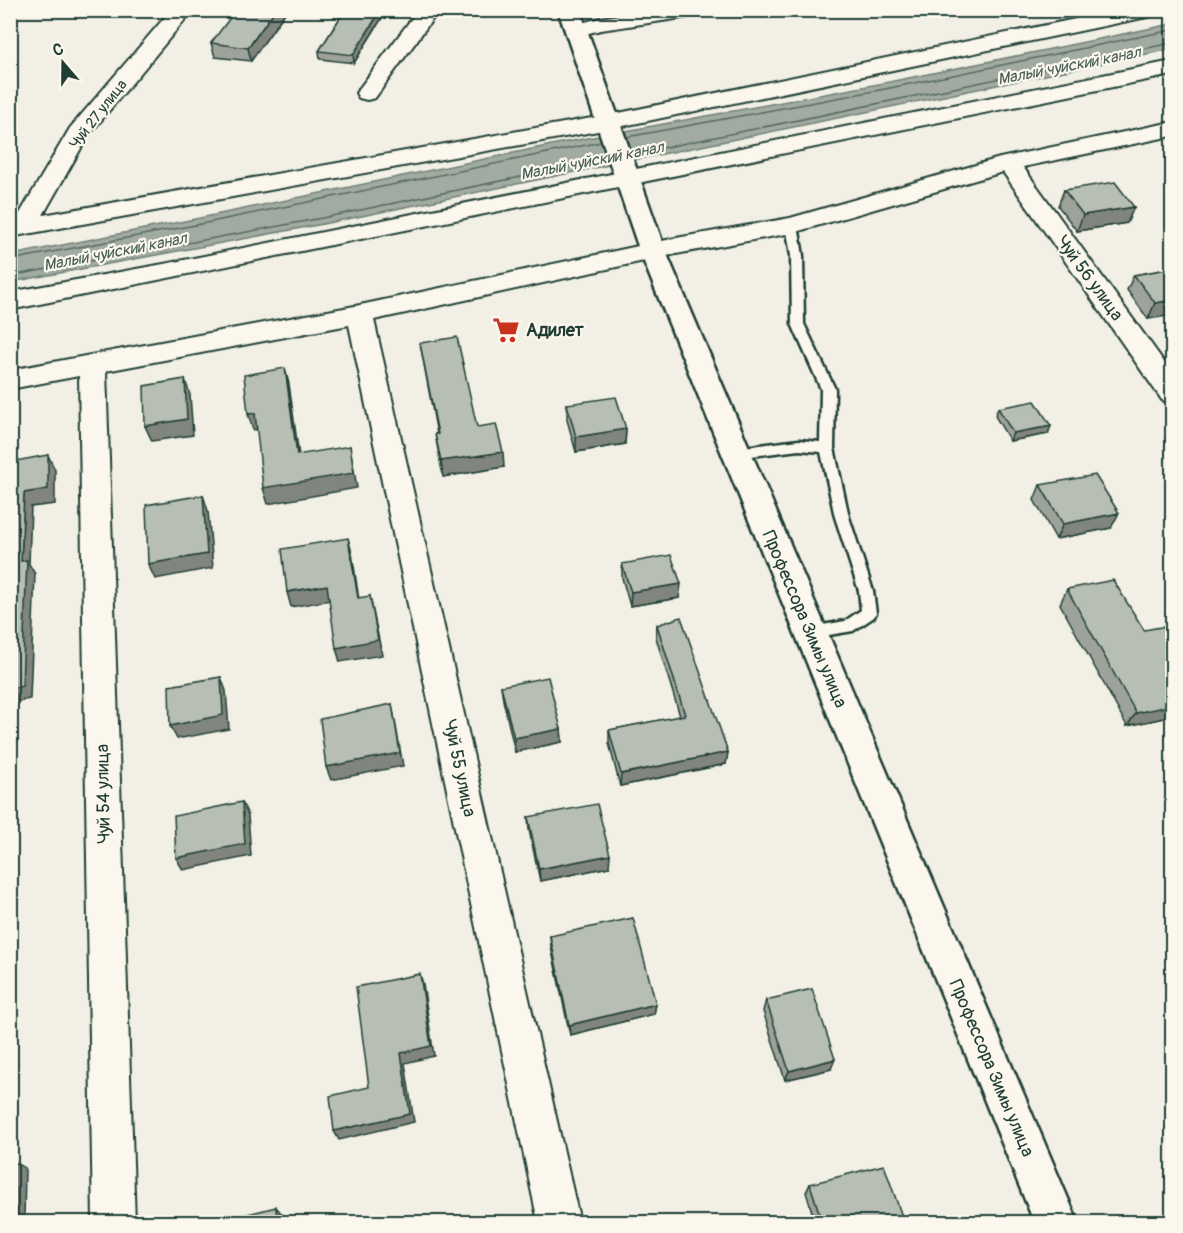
<svg xmlns="http://www.w3.org/2000/svg" width="1183" height="1233" viewBox="0 0 1183 1233" font-family="Pangolin,sans-serif">
	<style>
		.water { fill: #a2aba1; stroke: #6e7f75; stroke-width: 1.5 }
		.lines { fill: none; stroke-linecap: round; stroke-linejoin: round }
		.shore { stroke: #536960; stroke-width: 1.5 }
		.service-casing { stroke: #1f3d34; stroke-width: 5 }
		.minor-casing { stroke: #1f3d34; stroke-width: 4 }
		.tertiary-casing { stroke: #1f3d34; stroke-width: 5 }
		.service { fill: #fbf7ec; fill-rule: evenodd }
		.minor { fill: #fbf7ec; fill-rule: evenodd }
		.tertiary { fill: #fbf7ec; fill-rule: evenodd }
		.wall { fill: #9da39a; stroke: #1f3d34; stroke-width: 1.5 }
		.shaded-wall { fill: #80857d; stroke: #1f3d34; stroke-width: 1.5 }
		.building { fill: #b7beb3; stroke: #1f3d34; stroke-width: 1.5 }
		.labels { text-anchor: middle; stroke-width: 4.5; stroke-linejoin: round; paint-order: stroke }
		.far-street-label { font-size: 15px; fill: #1f3d34; stroke: #fbf7ec }
		.far-water-label { font-size: 16px; font-style: italic; fill: #465e55; stroke: #fbf7ec }
		.street-label { font-size: 18px; fill: #1f3d34; stroke: #fbf7ec }
		.poi-label { font-size: 18px; font-weight: bold; fill: #1f3d34; stroke: #fbf7ec; text-anchor: start }
	</style>
	<rect width="100%" height="100%" fill="#f2f0e5"/>
	<filter id="ink" filterUnits="userSpaceOnUse"><feTurbulence type="fractalNoise" baseFrequency=".0167" numOctaves="2"/><feDisplacementMap in="SourceGraphic" scale="12" xChannelSelector="R" yChannelSelector="G"/><feConvolveMatrix kernelMatrix="1 2 1 2 8 2 1 2 1" color-interpolation-filters="sRGB"/></filter>
	<g filter="url(#ink)">
		<!-- water -->
		<path class="water" d="M1172,24v25l-849,175 -312,58v-27l194,-38 356,-74 323,-60z"/>
		<g class="lines">
			<!-- shore -->
			<path class="shore" d="M627,137l258,-48 287,-59
				M633,154l539,-111
				M10,260l196,-37 395,-81
				M10,276l312,-58 285,-59"/>
			<defs>
				<path id="service" d="M792,221l6,4 5,31 1,68 31,65 -1,59 15,69 24,74 3,22 -2,4 -21,14 -42,7 -5,-2 -3,-4 3,-4 39,-7 16,-11 -2,-19 -24,-74 -14,-65 -22,-2 -63,8 -7,-5 7,-5 63,-8 21,2 1,-53 -29,-65 -1,-68 -5,-31z"/>
				<path id="minor" d="M171,10h22l-105,126 -45,79 566,-100 510,-105h43l-3,4 -7,2 -543,113 -599,108v-16l6,-1 54,-92z
					M418,10h21l-64,88 -8,2 -8,-2 -3,-5z
					M650,10h56l-3,4 -7,2 -95,14 -24,6 -7,-2 -4,-4 4,-4 30,-8z
					M1172,61v14l-1162,235v-18l159,-29z
					M1172,122v14l-149,31 149,206v30l-10,-3 -159,-228 -211,61 -116,21 -302,66 206,902h-42l-189,-897 -243,46 29,851h-42l-14,-846 -69,13v-19l350,-65 316,-67 114,-20 210,-60z"/>
				<path id="tertiary" d="M558,10h22l86,242 412,970h-44l-394,-970z"/>
			</defs>
			<!-- service casing -->
			<use href="#service" class="service-casing"/>
			<!-- minor casing -->
			<use href="#minor" class="minor-casing"/>
			<!-- tertiary casing -->
			<use href="#tertiary" class="tertiary-casing"/>
			<!-- service -->
			<use href="#service" class="service"/>
			<!-- minor -->
			<use href="#minor" class="minor"/>
			<!-- tertiary -->
			<use href="#tertiary" class="tertiary"/>
		</g>
		<!-- wall -->
		<path class="wall" d="M287,10l-36,51 -36,-4 -4,-14z
			M345,10h40v3l-31,50 -34,-4 -1,-8z
			M1064,190l70,17 -7,16 -50,8 -19,-25z
			M1173,268l-25,51 -21,-29 7,-15z
			M420,343l57,84 27,40 -61,10 -8,-43h2z
			M567,404l59,25 -1,15 -49,8 -9,-32z
			M998,408l50,26 -38,7 -15,-25z
			M1040,485l71,43 -55,11 -22,-39z
			M622,564l57,34 -49,8 -8,-28z
			M1173,573v21l-7,-10z
			M1067,589l77,41 29,86 -46,10 -67,-122z
			M657,625l71,127 -2,12 -106,22 -11,-43v-13l71,-14 -24,-78z
			M501,686l60,43 1,13 -47,10 -12,-52z
			M528,817l81,50 -69,14 -11,-51z
			M550,936l106,68 -2,10 -84,21 -19,-88z
			M766,1000l65,69 -46,11 -22,-69z
			M810,1184l94,38h-89l-9,-30z"/>
		<!-- shaded-wall -->
		<path class="shaded-wall" d="M275,10h12l-36,51 -3,-13z
			M381,10h4v3l-31,50 -1,-8z
			M1134,207l-7,16 -50,8 6,-16z
			M1173,300v15l-25,4 7,-16z
			M285,368l4,16 12,86 -4,-15z
			M185,379l5,16 3,40 -41,6 -7,-15z
			M255,413l5,16 -7,1 -5,-16z
			M1051,426l-3,8 -38,7 3,-8z
			M626,429l-1,15 -49,8v-15z
			M350,446l7,42 -89,16 -5,-16z
			M503,452l1,15 -61,10 -2,-16z
			M48,455l7,15v34l-24,3 -2,57 6,10 -5,125 -20,4v-15l11,-127 3,-68z
			M203,495l5,16 5,57 -58,11 -7,-15z
			M1119,513l-8,15 -55,11 7,-15z
			M348,538l4,15 9,60 -3,-15z
			M681,584l-2,14 -49,8 1,-14z
			M327,585l4,15 -40,7 -4,-15z
			M370,596l12,59 -42,7 -4,-14z
			M221,677l5,14 3,38 -52,10 -7,-13z
			M392,704l11,62 -72,14 -5,-13z
			M1173,705v11l-46,10 9,-13z
			M561,729l1,13 -47,10 -1,-14z
			M728,752l-2,12 -106,22 1,-12z
			M242,802l6,13 3,41 -68,14 -7,-12z
			M610,855l-1,12 -69,14 -1,-12z
			M420,974l3,10 11,72 -29,7 9,59 -75,18 -5,-9 67,-78z
			M656,1004l-2,10 -84,21 -1,-10z
			M835,1059l-4,10 -46,11 4,-9z
			M13,1161l12,7 -1,54h-12z
			M276,1207l6,7 1,8h-6z"/>
		<!-- building -->
		<path class="building" d="M236,10h39l-27,38 -37,-5z
			M345,10h36l-28,45 -34,-4z
			M1115,182l19,25 -51,8 -19,-25z
			M1173,268v32l-18,3 -21,-28z
			M457,337l20,90 19,-3 7,28 -62,9 -6,-27h3l-18,-91z
			M285,368l12,87 53,-9 4,27 -91,15 -8,-75 -7,1 -4,-39z
			M185,379l2,40 -42,7 -1,-40z
			M616,397l10,32 -50,8 -9,-33z
			M1035,401l16,25 -38,7 -15,-25z
			M48,455v34l-24,4 -3,68 6,-1 -5,126 -12,2v-226z
			M1095,475l24,38 -56,11 -23,-39z
			M203,495l4,59 -59,10 -2,-59z
			M348,538l10,60 12,-2 8,44 -42,8 -9,-63 -40,7 -5,-43z
			M671,555l10,29 -50,8 -9,-28z
			M1113,580l31,50 29,-5v80l-37,8 -69,-124z
			M681,617l47,135 -107,22 -12,-44 76,-15 -28,-90z
			M221,677l2,38 -53,11 -1,-40z
			M548,677l13,52 -47,9 -13,-52z
			M392,704l8,49 -74,14 -6,-48z
			M242,802l3,42 -69,14 -2,-42z
			M597,804l13,51 -71,14 -11,-52z
			M633,918l23,86 -87,21 -19,-89z
			M420,974l11,72 -30,7 9,61 -76,17 -4,-35 39,-9 -13,-100z
			M812,989l23,70 -46,12 -23,-71z
			M10,1161h3l-1,61h-2z
			M884,1165l20,57h-82l-12,-38z
			M276,1207l1,15h-61z"/>
	</g>
	<!-- icons -->
	<defs>
		<symbol id="supermarket-bare" viewBox="-9 -9 18 18"><path d="M-6-5.5h2.5l.6 2H6L4.5 2H-2.5L-4.4-4H-6ZM-1.5 3.2a1.3 1.3 0 1 0 .1 0ZM3 3.2a1.3 1.3 0 1 0 .1 0Z" fill="#c8321e" stroke="#fbf7ec" stroke-width="2.5" paint-order="stroke"/></symbol>
	</defs>
	<g fill-rule="evenodd">
		<use href="#supermarket-bare" x="487" y="311" width="38" height="38"/>
	</g>
	<g class="labels">
		<!-- far-street labels -->
		<g class="far-street-label">
			<text transform="translate(98 114) rotate(-52)" y="5">Чуй 27 улица</text>
		</g>
		<!-- far-water labels -->
		<g class="far-water-label">
			<text transform="translate(1069 65) rotate(-11)" y="6">Малый чуйский канал</text>
			<text transform="translate(592 160) rotate(-11)" y="6">Малый чуйский канал</text>
			<text transform="translate(115 251) rotate(-11)" y="6">Малый чуйский канал</text>
		</g>
		<!-- street labels -->
		<g class="street-label">
			<text transform="translate(1090 278) rotate(54)" y="6">Чуй 56 улица</text>
			<text transform="translate(805 619) rotate(67)" y="6">Профессора Зимы улица</text>
			<text transform="translate(460 768) rotate(78)" y="6">Чуй 55 улица</text>
			<text transform="translate(103 794) rotate(-91)" y="6">Чуй 54 улица</text>
			<text transform="translate(992 1068) rotate(67)" y="6">Профессора Зимы улица</text>
		</g>
		<!-- poi labels -->
		<g class="poi-label">
			<text x="526" y="336">Адилет</text>
		</g>
	</g>
	<!-- margin -->
	<rect width="1183" height="1233" fill="none" stroke="#fbf7ec" stroke-width="36"/>
	<rect x="18" y="18" width="1147" height="1197" fill="none" stroke="#1f3d34" stroke-width="2" filter="url(#ink)"/>
	<!-- north arrow -->
	<g transform="translate(63 63) rotate(340)" stroke="#fbf7ec" stroke-width="4.5" paint-order="stroke">
	<path d="M0-4.5L10 22L0 15L-10 22Z" fill="#1f3d34"/>
	<text y="-9" font-size="16" font-weight="bold" text-anchor="middle" fill="#1f3d34">С</text>
	</g>
</svg>
